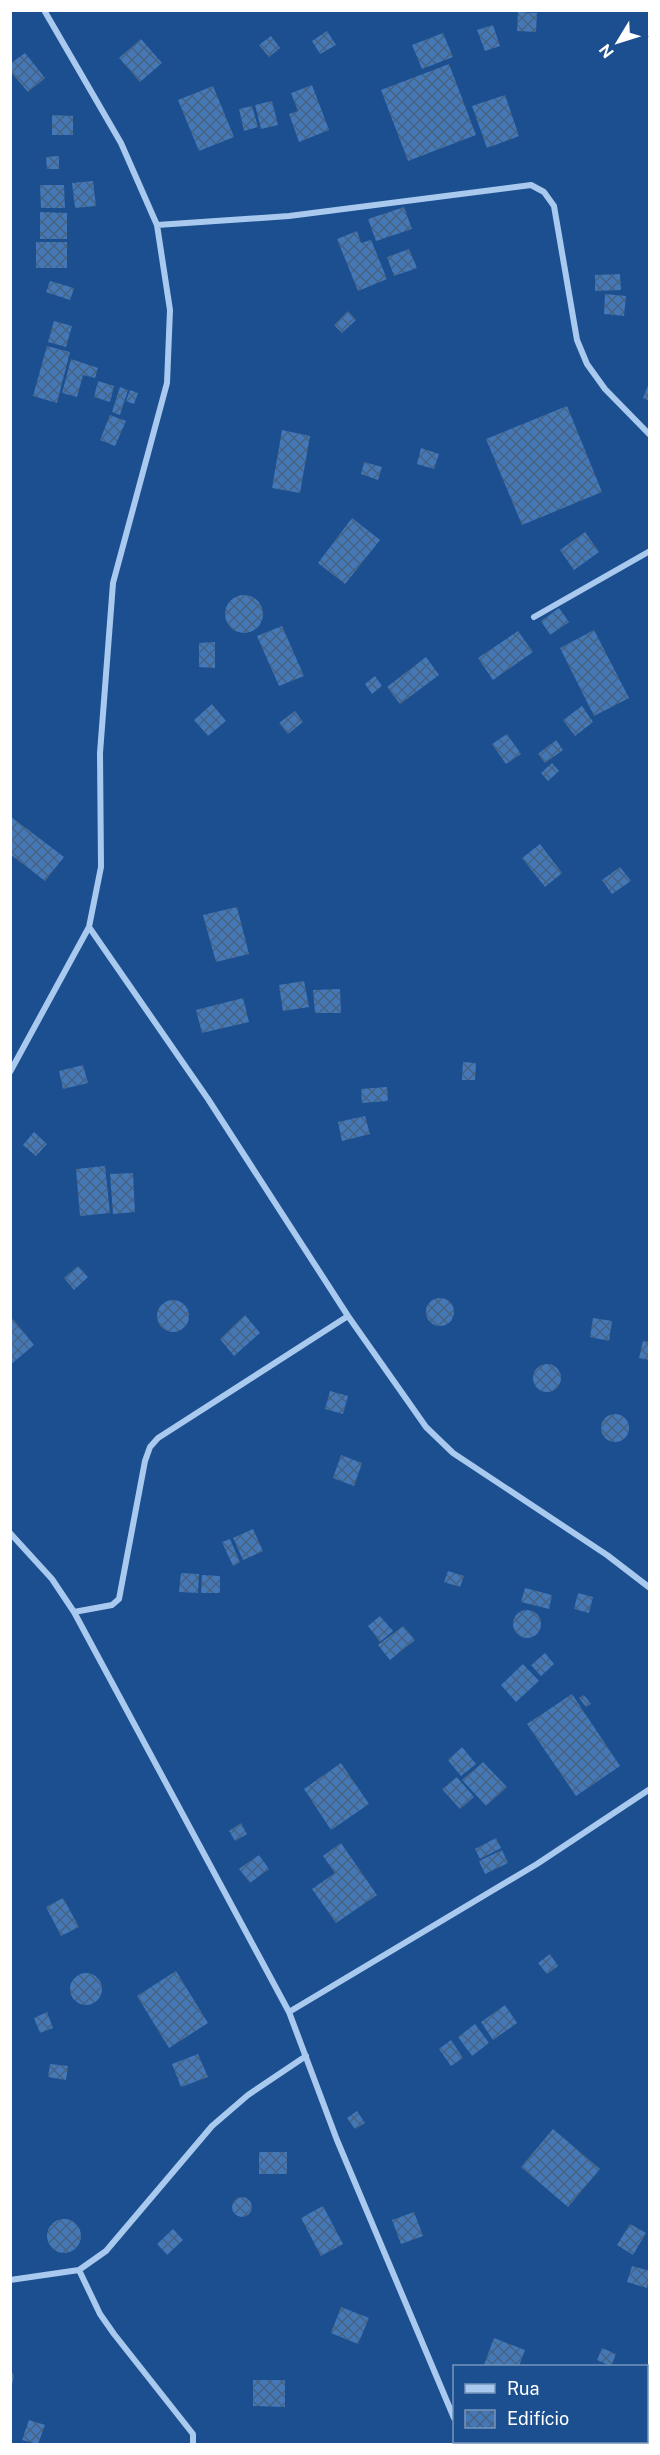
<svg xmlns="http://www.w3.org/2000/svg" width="660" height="2455" viewBox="0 0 660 2455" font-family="'Public Sans',sans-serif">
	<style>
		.building { fill: url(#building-cross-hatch) }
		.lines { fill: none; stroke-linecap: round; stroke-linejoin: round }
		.street { stroke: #a9c9ee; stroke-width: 6 }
	</style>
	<defs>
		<pattern id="building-cross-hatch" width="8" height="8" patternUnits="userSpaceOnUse" patternTransform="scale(1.5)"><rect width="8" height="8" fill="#4478b7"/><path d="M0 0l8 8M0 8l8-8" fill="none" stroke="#486282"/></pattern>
	</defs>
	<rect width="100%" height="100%" fill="#1b4f8f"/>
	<!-- building -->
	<path class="building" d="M518,12l19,1 -1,19 -19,-1z
		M493,25l7,21 -15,5 -8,-21z
		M327,31l9,14 -16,9 -8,-13z
		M443,33l10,24 -31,12 -10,-24z
		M271,36l9,12 -11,9 -10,-12z
		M141,39l21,24 -22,19 -21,-24z
		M25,53l20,25 -17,14 -18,-21v-7z
		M449,64l27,71 -68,26 -27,-71z
		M312,85l17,45 -30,12 -10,-28 9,-3 -7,-18z
		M213,86l21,51 -35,14 -21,-51z
		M505,95l14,41 -32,12 -15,-42z
		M272,101l6,24 -17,4 -6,-24z
		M252,106l6,21 -14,4 -5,-22z
		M52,115l21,1v19h-21z
		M59,156v13h-12l-1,-12z
		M93,181l3,25 -21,2 -3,-25z
		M40,185h24l1,23h-24z
		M404,207l8,22 -36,12 -8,-22z
		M40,212l27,1v26h-27z
		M357,231l4,12 10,-3 16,39 -29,12 -21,-52z
		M36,242h31v26h-31z
		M409,249l8,19 -23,8 -7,-19z
		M620,274l1,16 -26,1v-16z
		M50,281l24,7 -4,12 -24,-8z
		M605,294l21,2 -2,20 -20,-2z
		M348,311l8,9 -14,13 -8,-8z
		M54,321l18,5 -6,21 -18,-5z
		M47,346l23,6 -13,51 -24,-7z
		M71,359l27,9 -3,10 -12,-3 -6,22 -15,-4z
		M98,381l16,5 -4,16 -16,-5z
		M650,381v20l-7,-3z
		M120,387l8,3 -8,25 -8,-3z
		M130,390l8,3 -4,11 -8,-3z
		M567,406l35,86 -80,33 -36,-86z
		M110,415l16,6 -11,25 -15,-6z
		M282,430l28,6 -10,57 -28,-5z
		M421,448l18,6 -5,15 -17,-5z
		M364,462l18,5 -4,13 -17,-6z
		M352,518l28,22 -35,44 -27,-21z
		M585,532l14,20 -25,18 -14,-20z
		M225 614a19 19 0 1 1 38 0a19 19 0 1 1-38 0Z
		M559,608l10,14 -19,13 -9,-14z
		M282,626l22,50 -25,10 -22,-50z
		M594,630l35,68 -35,18 -34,-68z
		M518,631l15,21 -40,28 -15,-22z
		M215,642v26l-16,-1v-24z
		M426,657l13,18 -39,29 -13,-17z
		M375,676l7,10 -10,8 -7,-10z
		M212,704l14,17 -18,15 -14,-16z
		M582,706l11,16 -18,14 -12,-16z
		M295,711l8,11 -15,12 -9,-11z
		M507,734l14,20 -15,10 -14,-20z
		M556,740l7,10 -18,13 -7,-9z
		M552,763l7,8 -11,10 -7,-8z
		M10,816l54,41 -19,24 -35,-27z
		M540,844l22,29 -17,14 -23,-29z
		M620,867l11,14 -19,13 -10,-14z
		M237,907l12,47 -33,8 -13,-47z
		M304,981l5,26 -26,4 -4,-26z
		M340,989l1,24h-26l-2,-23z
		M243,998l6,24 -47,11 -6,-23z
		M463,1062l13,1 -1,17h-13z
		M83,1065l5,18 -25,6 -4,-18z
		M387,1087l1,14 -26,2 -1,-14z
		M365,1116l5,18 -28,7 -4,-19z
		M34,1132l13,12 -11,12 -13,-11z
		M105,1166l5,47 -30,3 -4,-47z
		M133,1173l2,39 -22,2 -3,-40z
		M78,1266l10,11 -14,13 -10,-12z
		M426 1312a14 14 0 1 1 28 0a14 14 0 1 1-28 0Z
		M157 1316a16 16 0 1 1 32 0a16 16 0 1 1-32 0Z
		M245,1315l15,18 -26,23 -14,-17z
		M593,1318l19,3 -3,20 -19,-4z
		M13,1319l21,26 -24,20v-44z
		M643,1341l7,1v18l-11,-2z
		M533 1378a14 14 0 1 1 28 0a14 14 0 1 1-28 0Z
		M330,1391l18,5 -5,18 -18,-5z
		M601 1428a14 14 0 1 1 28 0a14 14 0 1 1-28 0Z
		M341,1455l21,8 -8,23 -21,-8z
		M253,1529l10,22 -20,9 -10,-22z
		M230,1539l10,23 -7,4 -11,-24z
		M448,1571l16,5 -4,11 -16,-5z
		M181,1573l18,1 -1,19 -19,-1z
		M202,1575l18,1v17h-19z
		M525,1588l27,7 -3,14 -28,-7z
		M578,1593l15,4 -4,16 -15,-4z
		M513 1624a14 14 0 1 1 28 0a14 14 0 1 1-28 0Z
		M380,1616l13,15 -13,11 -12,-16z
		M403,1626l12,14 -25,20 -12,-15z
		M545,1653l9,11 -13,12 -10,-11z
		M523,1664l16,17 -23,21 -15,-17z
		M572,1694l48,72 -44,30 -49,-72z
		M584,1695l7,9 -5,3 -7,-9z
		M462,1747l14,17 -15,12 -13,-16z
		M483,1762l24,25 -21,19 -24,-26z
		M341,1763l28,41 -38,26 -27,-41z
		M457,1777l17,20 -14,12 -18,-20z
		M241,1823l6,11 -12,7 -6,-10z
		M496,1838l5,10 -21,11 -5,-10z
		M341,1843l36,52 -41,28 -24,-34 23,-16 -12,-17z
		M502,1850l6,13 -23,11 -6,-13z
		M259,1855l10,14 -19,14 -11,-14z
		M63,1898l16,29 -18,9 -15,-29z
		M550,1954l8,12 -11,8 -9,-11z
		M176,1971l32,52 -39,25 -32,-52z
		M70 1989a16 16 0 1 1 32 0a16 16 0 1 1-32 0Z
		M505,2005l12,18 -24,17 -12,-18z
		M47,2012l6,16 -13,5 -6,-15z
		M475,2024l14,19 -17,13 -14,-19z
		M451,2040l12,18 -12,8 -12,-17z
		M198,2054l10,23 -27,10 -9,-23z
		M50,2064l18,2 -2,14 -18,-3z
		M357,2111l8,12 -10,6 -8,-11z
		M553,2129l47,40 -32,38 -47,-40z
		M259,2152h28v22h-28z
		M232 2207a10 10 0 1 1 20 0a10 10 0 1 1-20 0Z
		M323,2206l20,38 -22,12 -20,-38z
		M414,2212l9,24 -22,8 -9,-24z
		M47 2236a17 17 0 1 1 34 0a17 17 0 1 1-34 0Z
		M630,2224l16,9 -13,22 -16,-10z
		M173,2229l10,11 -16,15 -10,-11z
		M632,2266l18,5 -3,17 -20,-6z
		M341,2307l28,11 -11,26 -27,-11z
		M494,2338l31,12 -6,16 -35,-1z
		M602,2348l14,6 -5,12 -14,-6z
		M10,2368l4,8 -3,13h-1z
		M253,2380h32v27l-32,-1z
		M650,2383v23l-4,-3v-15z
		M29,2420l16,5 -7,19 -16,-4z"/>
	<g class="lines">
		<!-- street -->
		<path class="street" d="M44,10l77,133 36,82 13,85 -3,73 -54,200 -13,170 1,114 -12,60 119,172 140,217 78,111 27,26 154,102 43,33
			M157,225l132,-9 242,-31 13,7 10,14 23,134 10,24 18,25 45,46
			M534,617l116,-66
			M10,1072l79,-145
			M10,1533l42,46 22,33 215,400 48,128 117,278
			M74,1612l38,-7 7,-6 26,-138 5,-14 8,-9 190,-122
			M289,2012l248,-148 113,-75
			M79,2270l21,44 14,20 79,100v10
			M10,2280l69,-10 27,-19 106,-125 36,-31 58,-39
			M469,2442l2,2"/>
	</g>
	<!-- border -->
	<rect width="660" height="2455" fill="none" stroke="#ffffff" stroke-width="24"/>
	<!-- legend -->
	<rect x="453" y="2365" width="195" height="78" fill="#1b4f8f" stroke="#7695bc" stroke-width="1.5"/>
	<rect x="465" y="2384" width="30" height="9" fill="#a9c9ee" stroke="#7695bc" stroke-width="1.5"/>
	<text x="507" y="2395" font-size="18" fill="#ffffff">Rua</text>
	<rect x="465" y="2410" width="30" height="18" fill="url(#building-cross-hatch)" stroke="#7695bc" stroke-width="1.5"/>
	<text x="507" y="2425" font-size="18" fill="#ffffff">Edifício</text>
	<!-- north arrow -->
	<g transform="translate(618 42) rotate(232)" stroke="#1b4f8f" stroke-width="4.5" paint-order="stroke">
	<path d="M0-4.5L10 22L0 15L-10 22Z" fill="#ffffff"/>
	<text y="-9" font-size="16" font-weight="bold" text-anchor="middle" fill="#ffffff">N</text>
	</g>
</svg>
